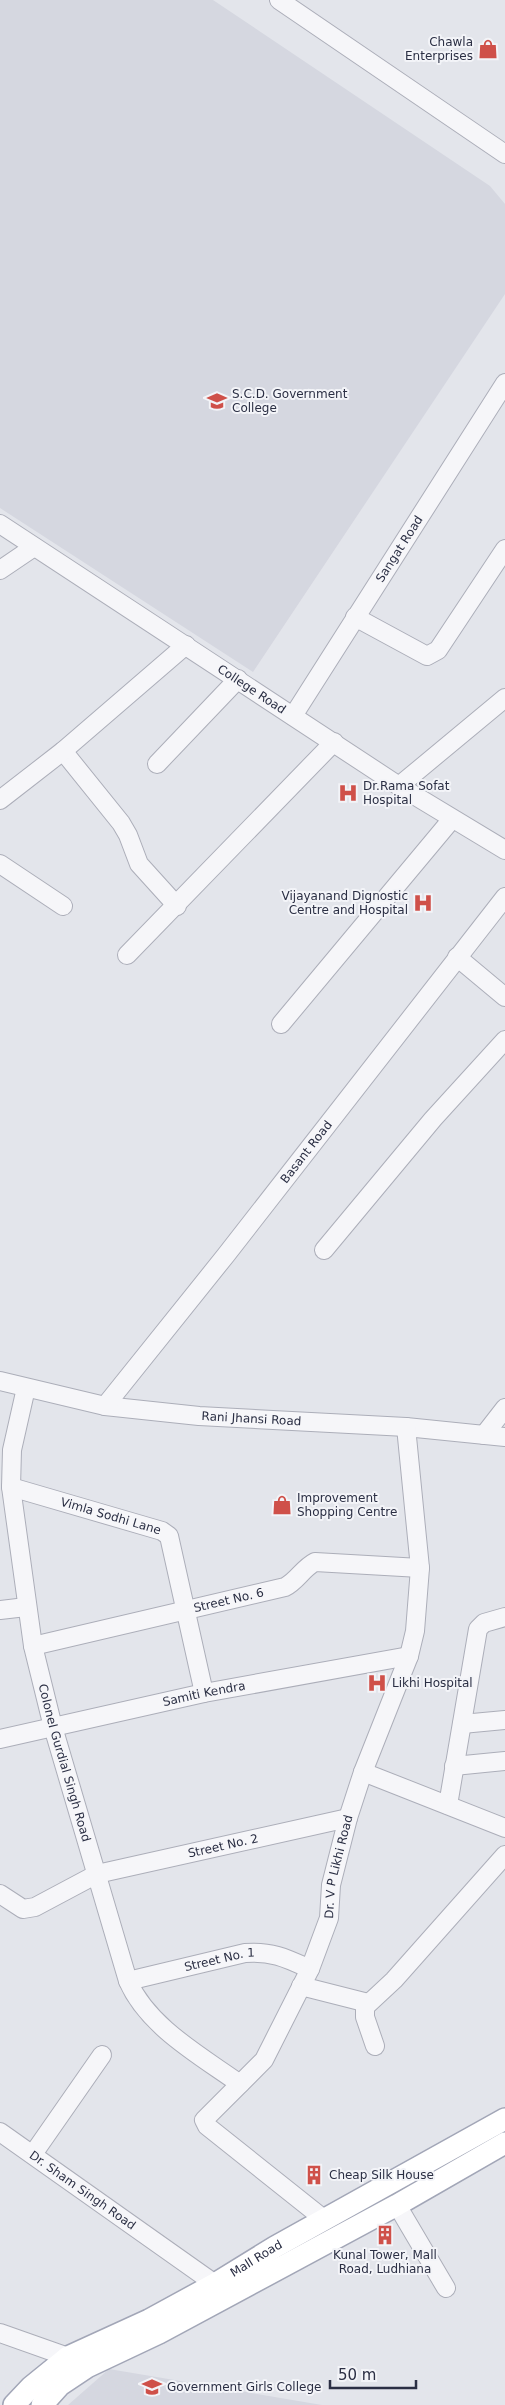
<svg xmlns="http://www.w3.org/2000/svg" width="505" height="2405" viewBox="0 0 505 2405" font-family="'DejaVu Sans',sans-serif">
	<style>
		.built { fill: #d5d7e0 }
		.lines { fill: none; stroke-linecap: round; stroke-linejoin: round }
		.minor-casing { stroke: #acaeb9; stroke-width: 20 }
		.major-casing { stroke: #a2a6b7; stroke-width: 24 }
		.minor { stroke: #f6f6f9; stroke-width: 18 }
		.major { stroke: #fff; stroke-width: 21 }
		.labels { text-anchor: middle; stroke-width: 4; stroke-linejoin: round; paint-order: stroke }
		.poi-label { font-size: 12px; fill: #2b2f44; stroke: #f3f4f8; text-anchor: start }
		.street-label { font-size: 12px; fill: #2b2f44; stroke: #f3f4f8 }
	</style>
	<rect width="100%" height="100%" fill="#e3e5eb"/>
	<!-- built -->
	<path class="built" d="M0,0h213l277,186 15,18v90l-252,378 -253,-164z
		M109,2369l213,36h-254z"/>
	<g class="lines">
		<defs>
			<g id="minor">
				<path d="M279,0l226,154"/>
				<path id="s1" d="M0,524l399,262 106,64"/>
				<path d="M0,570l34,-23"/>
				<path d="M355,617l72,39 11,-6 67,-101"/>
				<path id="s2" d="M293,716l212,-333"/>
				<path d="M63,751l58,72 7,12 11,29 38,42"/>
				<path d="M157,764l81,-85"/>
				<path d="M399,786l106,-88"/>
				<path d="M0,800l63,-49 123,-106"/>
				<path d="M0,864l63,42"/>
				<path d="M127,955l207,-213"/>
				<path d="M457,957l48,40"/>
				<path d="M281,1024l171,-205"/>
				<path d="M324,1250l109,-131 72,-79"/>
				<path id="s3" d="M0,1381l105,25 94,10 207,11 99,10"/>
				<path id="s4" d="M26,1388l-14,62 -1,37 22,159 20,81 75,254c20,46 73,75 112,103"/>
				<path id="s5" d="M105,1406l121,-151 279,-358"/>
				<path d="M484,1435l21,-27"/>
				<path id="s6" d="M11,1487l151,44 7,5 35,157"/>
				<path d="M0,1610l26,-3"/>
				<path id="s7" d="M33,1646l252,-59c12,-6 18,-19 30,-25l105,6"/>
				<path d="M462,1724l43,-4"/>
				<path id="s8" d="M0,1739l204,-46 205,-37"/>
				<path d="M454,1766l51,-5"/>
				<path d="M363,1772l142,56"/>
				<path d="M448,1805l30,-176 6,-6 21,-6"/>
				<path id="s9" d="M0,1894l23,15 12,-2 62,-33 251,-56"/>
				<path id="s10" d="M128,1981l117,-28c27,-2 41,5 65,16"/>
				<path d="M301,1986l67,17"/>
				<path d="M375,2046l-10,-29v-10l29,-27 111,-125"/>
				<path id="s11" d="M0,2132l215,152"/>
				<path d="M33,2154l69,-99"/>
				<path d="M397,2205l49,83"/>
				<path id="s12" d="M325,2220l-118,-94 -3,-6 60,-60 46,-91 19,-51 2,-33 17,-67 15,-46 46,-116 6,-25 5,-63 -14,-141"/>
				<path d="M0,2333l68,24"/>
			</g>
			<g id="major">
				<path id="s13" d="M14,2405l17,-18 37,-30 81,-37 66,-36 60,-37 230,-128"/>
				<path d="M42,2405l18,-20 27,-18 72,-34 238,-128 108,-62"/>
			</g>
		</defs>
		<!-- minor casing -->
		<use href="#minor" class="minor-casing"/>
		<!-- major casing -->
		<use href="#major" class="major-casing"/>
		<!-- minor -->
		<use href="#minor" class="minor"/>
		<!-- major -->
		<use href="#major" class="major"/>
	</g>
	<!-- icons -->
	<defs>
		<symbol id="shop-bare" viewBox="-9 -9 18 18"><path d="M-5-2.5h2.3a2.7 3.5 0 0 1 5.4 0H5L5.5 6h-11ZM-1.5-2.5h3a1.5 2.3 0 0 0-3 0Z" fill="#cf5049" stroke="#f3f4f8" stroke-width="2.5" paint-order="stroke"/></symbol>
		<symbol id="university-bare" viewBox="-9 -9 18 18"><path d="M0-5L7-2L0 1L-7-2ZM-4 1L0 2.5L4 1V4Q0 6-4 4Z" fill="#cf5049" stroke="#f3f4f8" stroke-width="2.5" paint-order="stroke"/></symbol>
		<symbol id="hospital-bare" viewBox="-9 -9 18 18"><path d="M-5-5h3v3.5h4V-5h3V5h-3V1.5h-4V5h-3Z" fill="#cf5049" stroke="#f3f4f8" stroke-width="2.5" paint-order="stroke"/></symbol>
		<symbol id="building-bare" viewBox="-9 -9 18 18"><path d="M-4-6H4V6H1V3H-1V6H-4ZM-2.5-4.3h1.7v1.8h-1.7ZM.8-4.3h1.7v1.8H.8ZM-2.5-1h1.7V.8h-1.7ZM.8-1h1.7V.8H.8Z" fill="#cf5049" stroke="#f3f4f8" stroke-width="2.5" paint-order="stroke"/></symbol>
	</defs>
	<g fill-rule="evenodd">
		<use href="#shop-bare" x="474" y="35" width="28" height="28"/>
		<use href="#university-bare" x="203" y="387" width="28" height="28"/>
		<use href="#hospital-bare" x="334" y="779" width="28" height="28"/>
		<use href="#hospital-bare" x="409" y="889" width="28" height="28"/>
		<use href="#shop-bare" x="268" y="1491" width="28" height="28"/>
		<use href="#hospital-bare" x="363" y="1669" width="28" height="28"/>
		<use href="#building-bare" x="300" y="2161" width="28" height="28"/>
		<use href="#building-bare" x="371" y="2221" width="28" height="28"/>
		<use href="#university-bare" x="138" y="2373" width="28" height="28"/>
	</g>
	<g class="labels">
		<!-- poi labels -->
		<g class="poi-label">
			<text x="473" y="46" text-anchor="end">Chawla<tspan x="473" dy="14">Enterprises</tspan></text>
			<text x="232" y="398">S.C.D. Government<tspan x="232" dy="14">College</tspan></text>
			<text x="363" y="790">Dr.Rama Sofat<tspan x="363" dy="14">Hospital</tspan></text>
			<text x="408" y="900" text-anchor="end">Vijayanand Dignostic<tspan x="408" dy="14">Centre and Hospital</tspan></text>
			<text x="297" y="1502">Improvement<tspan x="297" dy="14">Shopping Centre</tspan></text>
			<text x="392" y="1687">Likhi Hospital</text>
			<text x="329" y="2179">Cheap Silk House</text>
			<text x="385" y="2259" text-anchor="middle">Kunal Tower, Mall<tspan x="385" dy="14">Road, Ludhiana</tspan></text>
			<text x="167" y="2391">Government Girls College</text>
		</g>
		<!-- street labels -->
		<g class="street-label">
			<text dy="4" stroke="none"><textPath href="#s2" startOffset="198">Sangat Road</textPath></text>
			<text dy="4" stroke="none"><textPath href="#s1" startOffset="301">College Road</textPath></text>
			<text dy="4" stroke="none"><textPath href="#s5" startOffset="324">Basant Road</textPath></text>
			<text dy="4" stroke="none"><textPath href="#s3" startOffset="255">Rani Jhansi Road</textPath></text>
			<text dy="4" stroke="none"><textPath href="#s6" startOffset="104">Vimla Sodhi Lane</textPath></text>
			<text dy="4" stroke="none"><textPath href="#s7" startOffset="201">Street No. 6</textPath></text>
			<text dy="4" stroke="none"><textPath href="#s8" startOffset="209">Samiti Kendra</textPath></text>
			<text dy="4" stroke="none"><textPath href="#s4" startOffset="382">Colonel Gurdial Singh Road</textPath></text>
			<text dy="4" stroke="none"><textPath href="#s9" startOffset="239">Street No. 2</textPath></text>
			<text dy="4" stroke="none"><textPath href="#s12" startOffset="451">Dr. V P Likhi Road</textPath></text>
			<text dy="4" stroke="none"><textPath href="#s10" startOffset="94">Street No. 1</textPath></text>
			<text dy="4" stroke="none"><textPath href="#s11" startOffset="101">Dr. Sham Singh Road</textPath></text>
			<text dy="4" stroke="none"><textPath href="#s13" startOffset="285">Mall Road</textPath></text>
		</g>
	</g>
	<!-- scale -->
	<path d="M330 2380v8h86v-8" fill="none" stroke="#2b2f44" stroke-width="2.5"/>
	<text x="338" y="2380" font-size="15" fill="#2b2f44" stroke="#f3f4f8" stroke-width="4" paint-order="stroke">50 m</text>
</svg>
